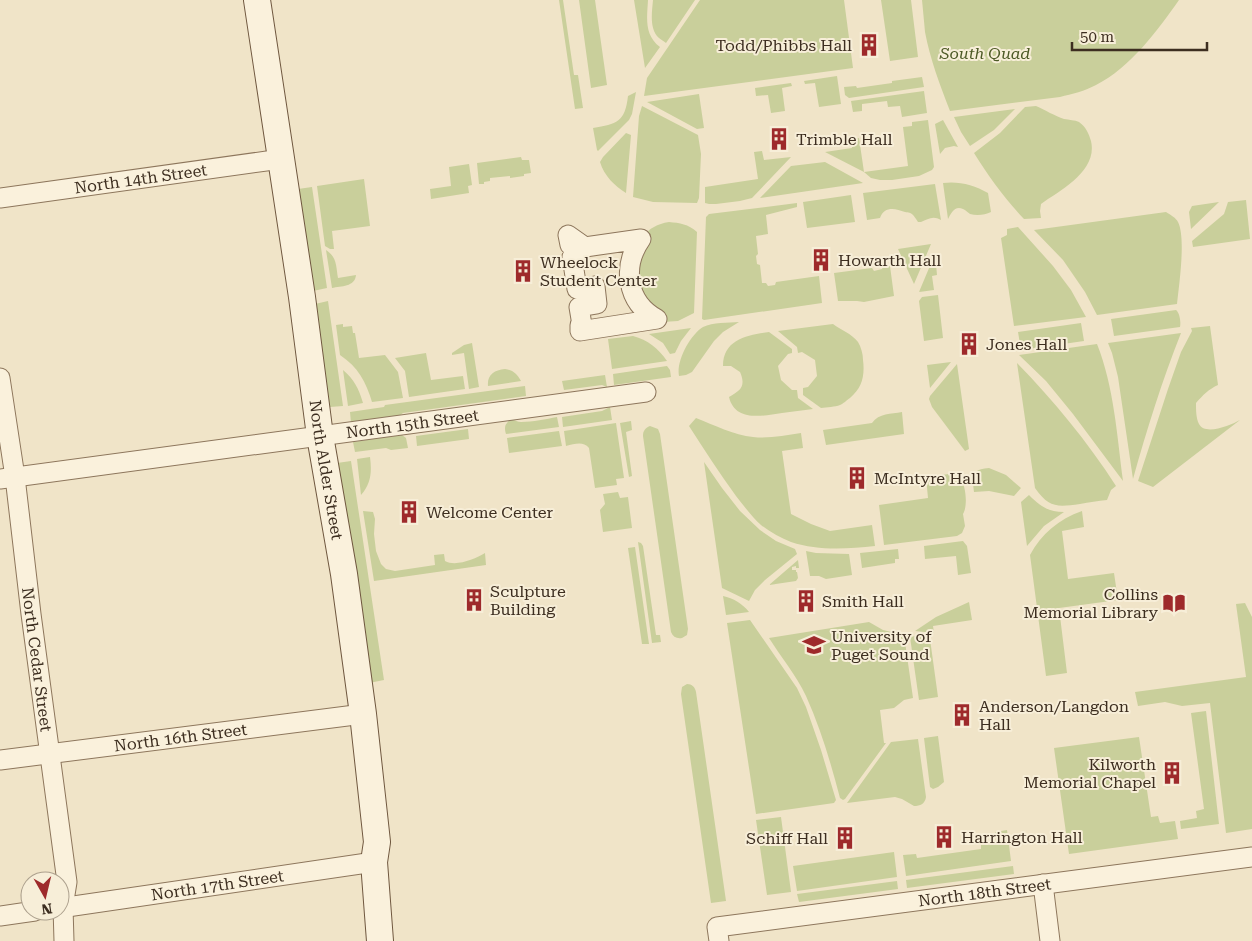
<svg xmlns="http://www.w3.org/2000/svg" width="1252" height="941" viewBox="0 0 1252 941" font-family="'Roboto Serif',serif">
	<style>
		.green { fill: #c9cf9b }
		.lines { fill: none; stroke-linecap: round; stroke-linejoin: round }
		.street-casing { stroke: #8d765c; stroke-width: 21 }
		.secondary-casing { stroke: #6f573f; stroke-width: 28 }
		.street { stroke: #faf1dc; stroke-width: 19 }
		.secondary { stroke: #faf1dc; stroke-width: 26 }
		.labels { text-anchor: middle; stroke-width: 4; stroke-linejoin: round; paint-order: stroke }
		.poi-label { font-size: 16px; fill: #3d2e20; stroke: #f7eed8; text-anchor: start }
		.park-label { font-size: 16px; font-style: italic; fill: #4d5a26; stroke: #f7eed8 }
		.street-label { font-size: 16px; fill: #3d2e20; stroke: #f7eed8 }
	</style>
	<rect width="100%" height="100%" fill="#f0e4c8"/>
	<!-- green -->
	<path class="green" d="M559,0h4l11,75h4l5,33 -8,1z
		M579,0h16l12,85 -16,3z
		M634,0h14c-1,18 -4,35 12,47l-15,21z
		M653,0h42l-29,43c-2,-2 -5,-3 -7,-5 -10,-9 -7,-26 -6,-38z
		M700,0h144l9,68 -209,28 3,-18z
		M881,0h30l7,57 -28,4z
		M922,0h257c-21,30 -49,68 -83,85 -11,6 -24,9 -36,12l-110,14c-10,-26 -20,-52 -25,-79 -1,-11 -2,-22 -3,-32z
		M837,76l4,28 -22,3 -4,-24 -10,1 -1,-3z
		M922,77l2,10 -75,11 -4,-3 -1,-8 12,-1 1,2 35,-5v-2z
		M791,83l1,3 -10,2 3,23 -14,2 -3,-18 -12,1 -1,-8z
		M924,91l3,22 -25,4 -2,-11 -12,1 -1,-6 -25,3v7l-9,1 -2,-11z
		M636,92l-4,22 -3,6 -31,31 -1,-1 -4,-22c24,-4 32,-6 35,-32z
		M699,94l5,34 -7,1 -50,-27z
		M642,106l56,29 3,19 -2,44 -2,5 -44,-1 -20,-5 6,-81z
		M1036,106c9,4 19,10 28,13 5,1 11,1 15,3 7,5 10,12 12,19 7,30 -30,49 -50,63l-1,7 1,7 -17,1c-19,-20 -35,-42 -50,-66l26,-20 25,-26z
		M1015,109l-21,21 -24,16 -9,-14 -7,-15z
		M928,120l6,47 -2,3 -13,6 -27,4h-12l-9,-2 -7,-6 -39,-20 27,-4 -1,-9 8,-1 5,34 44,-6 -5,-39 9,-1v-4z
		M943,120l15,27 -4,-1 -9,2 -5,6 -5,-30z
		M626,133l5,2 -5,58c-11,-7 -22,-17 -26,-31l3,-5z
		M762,151l2,9 27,-3 -39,41 -12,3 -24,3h-7l-4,-1v-16l53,-8 -4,-27z
		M521,157l1,3h7l2,13 -7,1v2l-14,2v-2l-20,2v3l-6,1v2h-5l-2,-21z
		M825,162l38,21 -103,15 31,-32z
		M469,164l3,21 -4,1 1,7 -38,6 -1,-10 21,-3 -2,-19z
		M364,179l6,47 -38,5 2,18h-4l-5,-3 -8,-60z
		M943,183c16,-2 31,2 45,10l3,19c-6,3 -14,4 -21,2 -3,-2 -4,-4 -7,-5 -8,-4 -12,4 -15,10z
		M935,184l6,36c-8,-5 -13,-1 -20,2h-3c-1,-2 -4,-6 -5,-7 -3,-3 -4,-2 -8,-3 -10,-4 -21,-6 -25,6l-13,2 -4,-27z
		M312,187l15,101 -14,3 -15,-102z
		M851,195l4,27 -48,6 -4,-26z
		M1246,200l4,39 -57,8 -1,-6 32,-27 4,-12z
		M1219,202l-28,27 -2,-17 3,-6z
		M797,203v4l-31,8 2,19 -12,2 2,18 -2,2 1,8 3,1 2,18h4l2,3 7,-1 1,-3 43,-6 3,27 -118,17 -2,-1 4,-102 3,-3z
		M1166,212c5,3 10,6 12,10 8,16 1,63 -1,82l-80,11 -12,-23 -22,-32 -29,-30z
		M669,222c11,1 19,2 28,10l-3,81 -16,8 -15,1 -27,-22 6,-63c8,-9 15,-13 27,-15z
		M1018,227l35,39 18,24 15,27 -72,9 -13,-88 6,-3v-6z
		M931,244l-17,40 -16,-35z
		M326,250c11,7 10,16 12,28l18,-3c-1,12 -15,11 -24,13z
		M934,260l2,4 1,11 -5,1 2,14 -15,2 13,-31z
		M890,266l4,30 -30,6 -7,-1h-19l-4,-28 38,-5 2,3 8,-2 1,-2z
		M938,295l5,43 -19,3 -5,-40 3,-4z
		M328,301l15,105 -13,1 -15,-103z
		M1176,310c4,3 5,13 4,17l-66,9 -3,-17z
		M739,322l-16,10 -9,9 -22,31 -6,3 -7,1c-3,-15 11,-41 24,-49 10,-5 25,-4 36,-5z
		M1081,323l3,18 -63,9 -3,-18z
		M343,324v3l9,-1 1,7h2l4,25 26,-3 13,17 5,26 -31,4c-6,-20 -14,-35 -32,-47l-4,-30z
		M833,324c8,6 19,10 25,18 3,5 5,12 5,18 2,16 -1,28 -13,38 -3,2 -7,6 -10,7 -5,2 -13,2 -19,3l-18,-13v-7l5,-1 9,-11 -2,-16 -13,-8 -4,1 -1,-6 -19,-16z
		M1210,326l8,59c-9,4 -15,10 -22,18 0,7 0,15 3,21 6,12 32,1 41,-4l-87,67 -15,-6 30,-92 13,-37 11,-21 -1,-3z
		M691,328l-10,13 -6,12 -5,1 -7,-11 -14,-9z
		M769,332l23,17v4l-4,1 -10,12 3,14 11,10h5l1,8 15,11c-10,1 -21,3 -31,4 -20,3 -47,9 -53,-16 12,-7 17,-11 11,-25l-9,-6h-8c0,-27 25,-31 46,-34z
		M1181,333c-19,48 -34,96 -48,146l-15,-102 -6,-24 -4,-10z
		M633,336c15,4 25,12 34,25l-55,8 -4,-30z
		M472,343l7,44 -10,2 -5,-36 -12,2v-2l12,-8z
		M1097,344c17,43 20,91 26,137l-50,-67 -27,-33 -27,-26z
		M426,353l5,27 32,-4 2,13 -56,8 -4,-26 -10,-13z
		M951,362l-21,26 -3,-23z
		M1017,363c37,38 70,78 99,123l-5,4 -4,10c-9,1 -18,2 -27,4 -23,3 -31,4 -45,-16z
		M957,364l12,85 -4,2 -33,-44 -3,-8 1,-3z
		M667,366l3,4 1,7 -57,8 -1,-11z
		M505,369c8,1 12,5 16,12l-33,5c-1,-11 6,-16 17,-17z
		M343,370c11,9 16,19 20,33l-15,3z
		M605,375l2,12 -5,-2 -38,5 -2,-9z
		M525,386l1,10 -123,17 -4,3 -48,7 -1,-11 34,-5 1,-2z
		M610,407l2,13 -49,7 -1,-10 40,-6z
		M902,412l2,22 -78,11 -3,-15 49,-7c7,-10 19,-9 30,-11z
		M557,417l2,10 -53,7c-1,-3 -2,-8 1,-11 4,-6 9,-1 14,-1 12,0 25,-3 36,-5z
		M696,418c18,7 38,17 57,19 16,2 32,-2 48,-4l2,15 -21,3 9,63 20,10 19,7 42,-6 3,21c-28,3 -57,5 -84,-4 -10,-4 -21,-10 -30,-17 -9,-8 -17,-19 -25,-29 -17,-23 -32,-47 -47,-70z
		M631,421l1,9 -6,2 6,44 -3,1 -9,-54z
		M616,423l8,55 -8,1 1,6 -22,3 -6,-40c-6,-7 -14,-4 -23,-2l-2,-15z
		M650,426l8,3 2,5 28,195 -1,6 -5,3c-5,1 -9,-1 -11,-6l-28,-196c0,-5 2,-8 7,-10z
		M468,429l1,10 -52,7 -1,-10z
		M559,431l3,15 -53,7 -2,-15z
		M402,435l4,3 2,10 -17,2 -5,-2 -31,4 -2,-10z
		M370,457c2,15 1,27 -9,38l-4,-36z
		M351,461l33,219 -15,3 -32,-220z
		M704,462l18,26 18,23 20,19 16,11 19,8 2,5 -32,26 -10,10 -6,11 -27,-13z
		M989,468l17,7 15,13 -7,8 -25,-5 -15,1c-2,-16 -3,-23 15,-24z
		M949,474c5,0 8,1 11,4 6,7 8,28 3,36l2,12 -3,7 -5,3 -73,9 -5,-40 49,-7 -2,-21z
		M618,492l2,6 8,-1 4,31 -29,4 -3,-22 5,-6 -2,-10z
		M1029,495c11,11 19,17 35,17l-20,14 -17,20 -6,-44z
		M363,511l10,1 2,7 -1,15 2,17 5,13 5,5 9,2 40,-6 -1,-10 10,-1 1,7c11,6 30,-2 40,-8l1,12 -112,16z
		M1082,511l2,16 -22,4 6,48 46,-6 4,27 -59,8 8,65 -21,3 -16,-121c11,-21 29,-36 52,-44z
		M963,541l4,5 4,27 -13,2 -2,-19 -31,3 -1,-13z
		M638,542l3,1 2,3 13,89h4l1,7 -9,1z
		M635,547l14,97h-7l-14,-96z
		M898,549l1,10h-4v4l-33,5 -2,-15z
		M806,551l10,2 33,1 3,21 -26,4 -7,-3h-9z
		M798,560l1,8h-3v-2l-4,1v3h4v2h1l1,6 -2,3 -27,4z
		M723,596c10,2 20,8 26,16l-23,3z
		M969,602l3,18 -39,6 1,7 -19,-2 21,-14z
		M1245,603l7,14v212l-26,4 -16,-130 -28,3 -17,-4 -27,4 -3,-14 111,-15 -10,-73z
		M750,620l47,68 9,19 15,43 15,50 -2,3 -78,11 -29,-191z
		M869,622l14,8 21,5 9,63 -9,2 -10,8 -14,2 4,33h2l-41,56 -2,1 -3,-2c-9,-34 -19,-69 -34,-102 -10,-21 -25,-39 -37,-58z
		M915,636l15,3 8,58 -19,3 -9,-63z
		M687,684c5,0 8,3 9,8l30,209 -15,2 -30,-209 1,-7z
		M1206,711l13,113 -38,5 -1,-8 17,-3 -1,-7 8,-2 -13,-96z
		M938,736l6,46 -6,5 -5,2 -3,-2 -6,-49z
		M1139,737l12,80 7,-1 2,7 15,-2 3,18 -109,15 -15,-106z
		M918,739l8,58c-1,7 -6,9 -12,9l-12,-7 -7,-2 -48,6 44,-61z
		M781,817l10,75 -24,3 -11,-75z
		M1007,830l4,31 -105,15 -3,-21 13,-1 1,4 64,-9v-5l15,-2 -1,-10z
		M894,852l3,25 -100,14 -4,-25z
		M1013,866l1,8 -107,14 -1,-8z
		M897,881l1,8 -99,13 -2,-8z"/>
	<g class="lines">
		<defs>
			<g id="street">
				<path id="s1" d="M0,198l281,-39"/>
				<path d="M568,235l17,12 56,-8c-19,27 -15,63 16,80l-77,12v-6h2l-3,-18 18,-3 -2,-18 -18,3 -5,-32 4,-1 -2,-11h-4z"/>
				<path id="s2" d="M0,378l15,99 16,137 36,268 -4,25 1,34"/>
				<path id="s3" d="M0,479l646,-87"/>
				<path id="s4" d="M0,760l363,-46"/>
				<path d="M1043,884l7,57"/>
				<path id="s5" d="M60,908l314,-46"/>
				<path d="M0,916l35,-5"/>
				<path id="s6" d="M719,941l-2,-14 535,-70"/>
			</g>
			<g id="secondary">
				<path id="s7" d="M257,0l45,297 18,139 24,138 19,140 14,128 -3,20 6,79"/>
			</g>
		</defs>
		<!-- street casing -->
		<use href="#street" class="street-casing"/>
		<!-- secondary casing -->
		<use href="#secondary" class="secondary-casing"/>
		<!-- street -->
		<use href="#street" class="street"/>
		<!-- secondary -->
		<use href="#secondary" class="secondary"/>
	</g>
	<!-- icons -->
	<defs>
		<symbol id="building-bare" viewBox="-9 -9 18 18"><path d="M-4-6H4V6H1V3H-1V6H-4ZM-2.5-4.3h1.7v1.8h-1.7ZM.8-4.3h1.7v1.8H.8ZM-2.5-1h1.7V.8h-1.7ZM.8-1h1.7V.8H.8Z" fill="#9e2a2b" stroke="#f7eed8" stroke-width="2.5" paint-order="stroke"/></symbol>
		<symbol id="library-bare" viewBox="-9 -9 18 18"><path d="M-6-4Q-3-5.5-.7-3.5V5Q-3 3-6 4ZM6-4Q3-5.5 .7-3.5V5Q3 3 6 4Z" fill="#9e2a2b" stroke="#f7eed8" stroke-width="2.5" paint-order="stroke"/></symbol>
		<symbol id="university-bare" viewBox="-9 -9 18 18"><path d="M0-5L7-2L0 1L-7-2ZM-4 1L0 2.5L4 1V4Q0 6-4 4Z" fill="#9e2a2b" stroke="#f7eed8" stroke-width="2.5" paint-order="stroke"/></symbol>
	</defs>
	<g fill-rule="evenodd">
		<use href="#building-bare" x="853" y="29" width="32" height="32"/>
		<use href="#building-bare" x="763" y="123" width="32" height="32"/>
		<use href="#building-bare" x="805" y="244" width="32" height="32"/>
		<use href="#building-bare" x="507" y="255" width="32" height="32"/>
		<use href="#building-bare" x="953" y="328" width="32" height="32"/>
		<use href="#building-bare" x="841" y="462" width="32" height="32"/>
		<use href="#building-bare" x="393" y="496" width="32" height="32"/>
		<use href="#building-bare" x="458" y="584" width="32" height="32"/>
		<use href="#building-bare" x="790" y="585" width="32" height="32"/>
		<use href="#library-bare" x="1158" y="587" width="32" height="32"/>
		<use href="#university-bare" x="798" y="629" width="32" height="32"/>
		<use href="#building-bare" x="946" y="699" width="32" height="32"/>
		<use href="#building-bare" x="1156" y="757" width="32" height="32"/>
		<use href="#building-bare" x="928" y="821" width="32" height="32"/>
		<use href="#building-bare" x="829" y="822" width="32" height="32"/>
	</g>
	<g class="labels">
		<!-- poi labels -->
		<g class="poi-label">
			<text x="852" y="51" text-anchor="end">Todd/Phibbs Hall</text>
			<text x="796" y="145">Trimble Hall</text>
			<text x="838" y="266">Howarth Hall</text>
			<text x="540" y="268">Wheelock<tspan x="540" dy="18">Student Center</tspan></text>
			<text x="986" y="350">Jones Hall</text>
			<text x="874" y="484">McIntyre Hall</text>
			<text x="426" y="518">Welcome Center</text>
			<text x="490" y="597">Sculpture<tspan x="490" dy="18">Building</tspan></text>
			<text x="1158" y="600" text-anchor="end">Collins<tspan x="1158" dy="18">Memorial Library</tspan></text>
			<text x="822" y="607">Smith Hall</text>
			<text x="831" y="642">University of<tspan x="831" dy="18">Puget Sound</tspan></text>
			<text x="979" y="712">Anderson/Langdon<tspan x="979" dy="18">Hall</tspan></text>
			<text x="1156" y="770" text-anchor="end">Kilworth<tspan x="1156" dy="18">Memorial Chapel</tspan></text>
			<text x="961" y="843">Harrington Hall</text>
			<text x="828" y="844" text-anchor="end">Schiff Hall</text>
		</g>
		<!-- park labels -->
		<g class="park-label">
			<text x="985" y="59">South Quad</text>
		</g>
		<!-- street labels -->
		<g class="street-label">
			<text dy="6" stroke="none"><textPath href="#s1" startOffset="142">North 14th Street</textPath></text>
			<text dy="6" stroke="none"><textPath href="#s3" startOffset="416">North 15th Street</textPath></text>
			<text dy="6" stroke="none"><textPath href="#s7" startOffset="475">North Alder Street</textPath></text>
			<text dy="6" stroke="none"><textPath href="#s2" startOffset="284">North Cedar Street</textPath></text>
			<text dy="6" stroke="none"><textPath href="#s4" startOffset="182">North 16th Street</textPath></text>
			<text dy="6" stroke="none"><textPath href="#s5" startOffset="159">North 17th Street</textPath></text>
			<text dy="6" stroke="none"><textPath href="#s6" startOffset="284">North 18th Street</textPath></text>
		</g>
	</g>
	<!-- north arrow -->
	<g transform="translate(45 896) rotate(172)"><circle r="24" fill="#f7eed8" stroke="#ada18e"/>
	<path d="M0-4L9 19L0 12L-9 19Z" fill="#9e2a2b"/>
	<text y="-8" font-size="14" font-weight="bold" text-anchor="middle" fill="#3d2e20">N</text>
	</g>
	<!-- scale -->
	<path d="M1072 42v8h135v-8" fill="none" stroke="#3d2e20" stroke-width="2.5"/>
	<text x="1080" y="42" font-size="15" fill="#3d2e20" stroke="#f7eed8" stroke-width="4" paint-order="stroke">50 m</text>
</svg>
